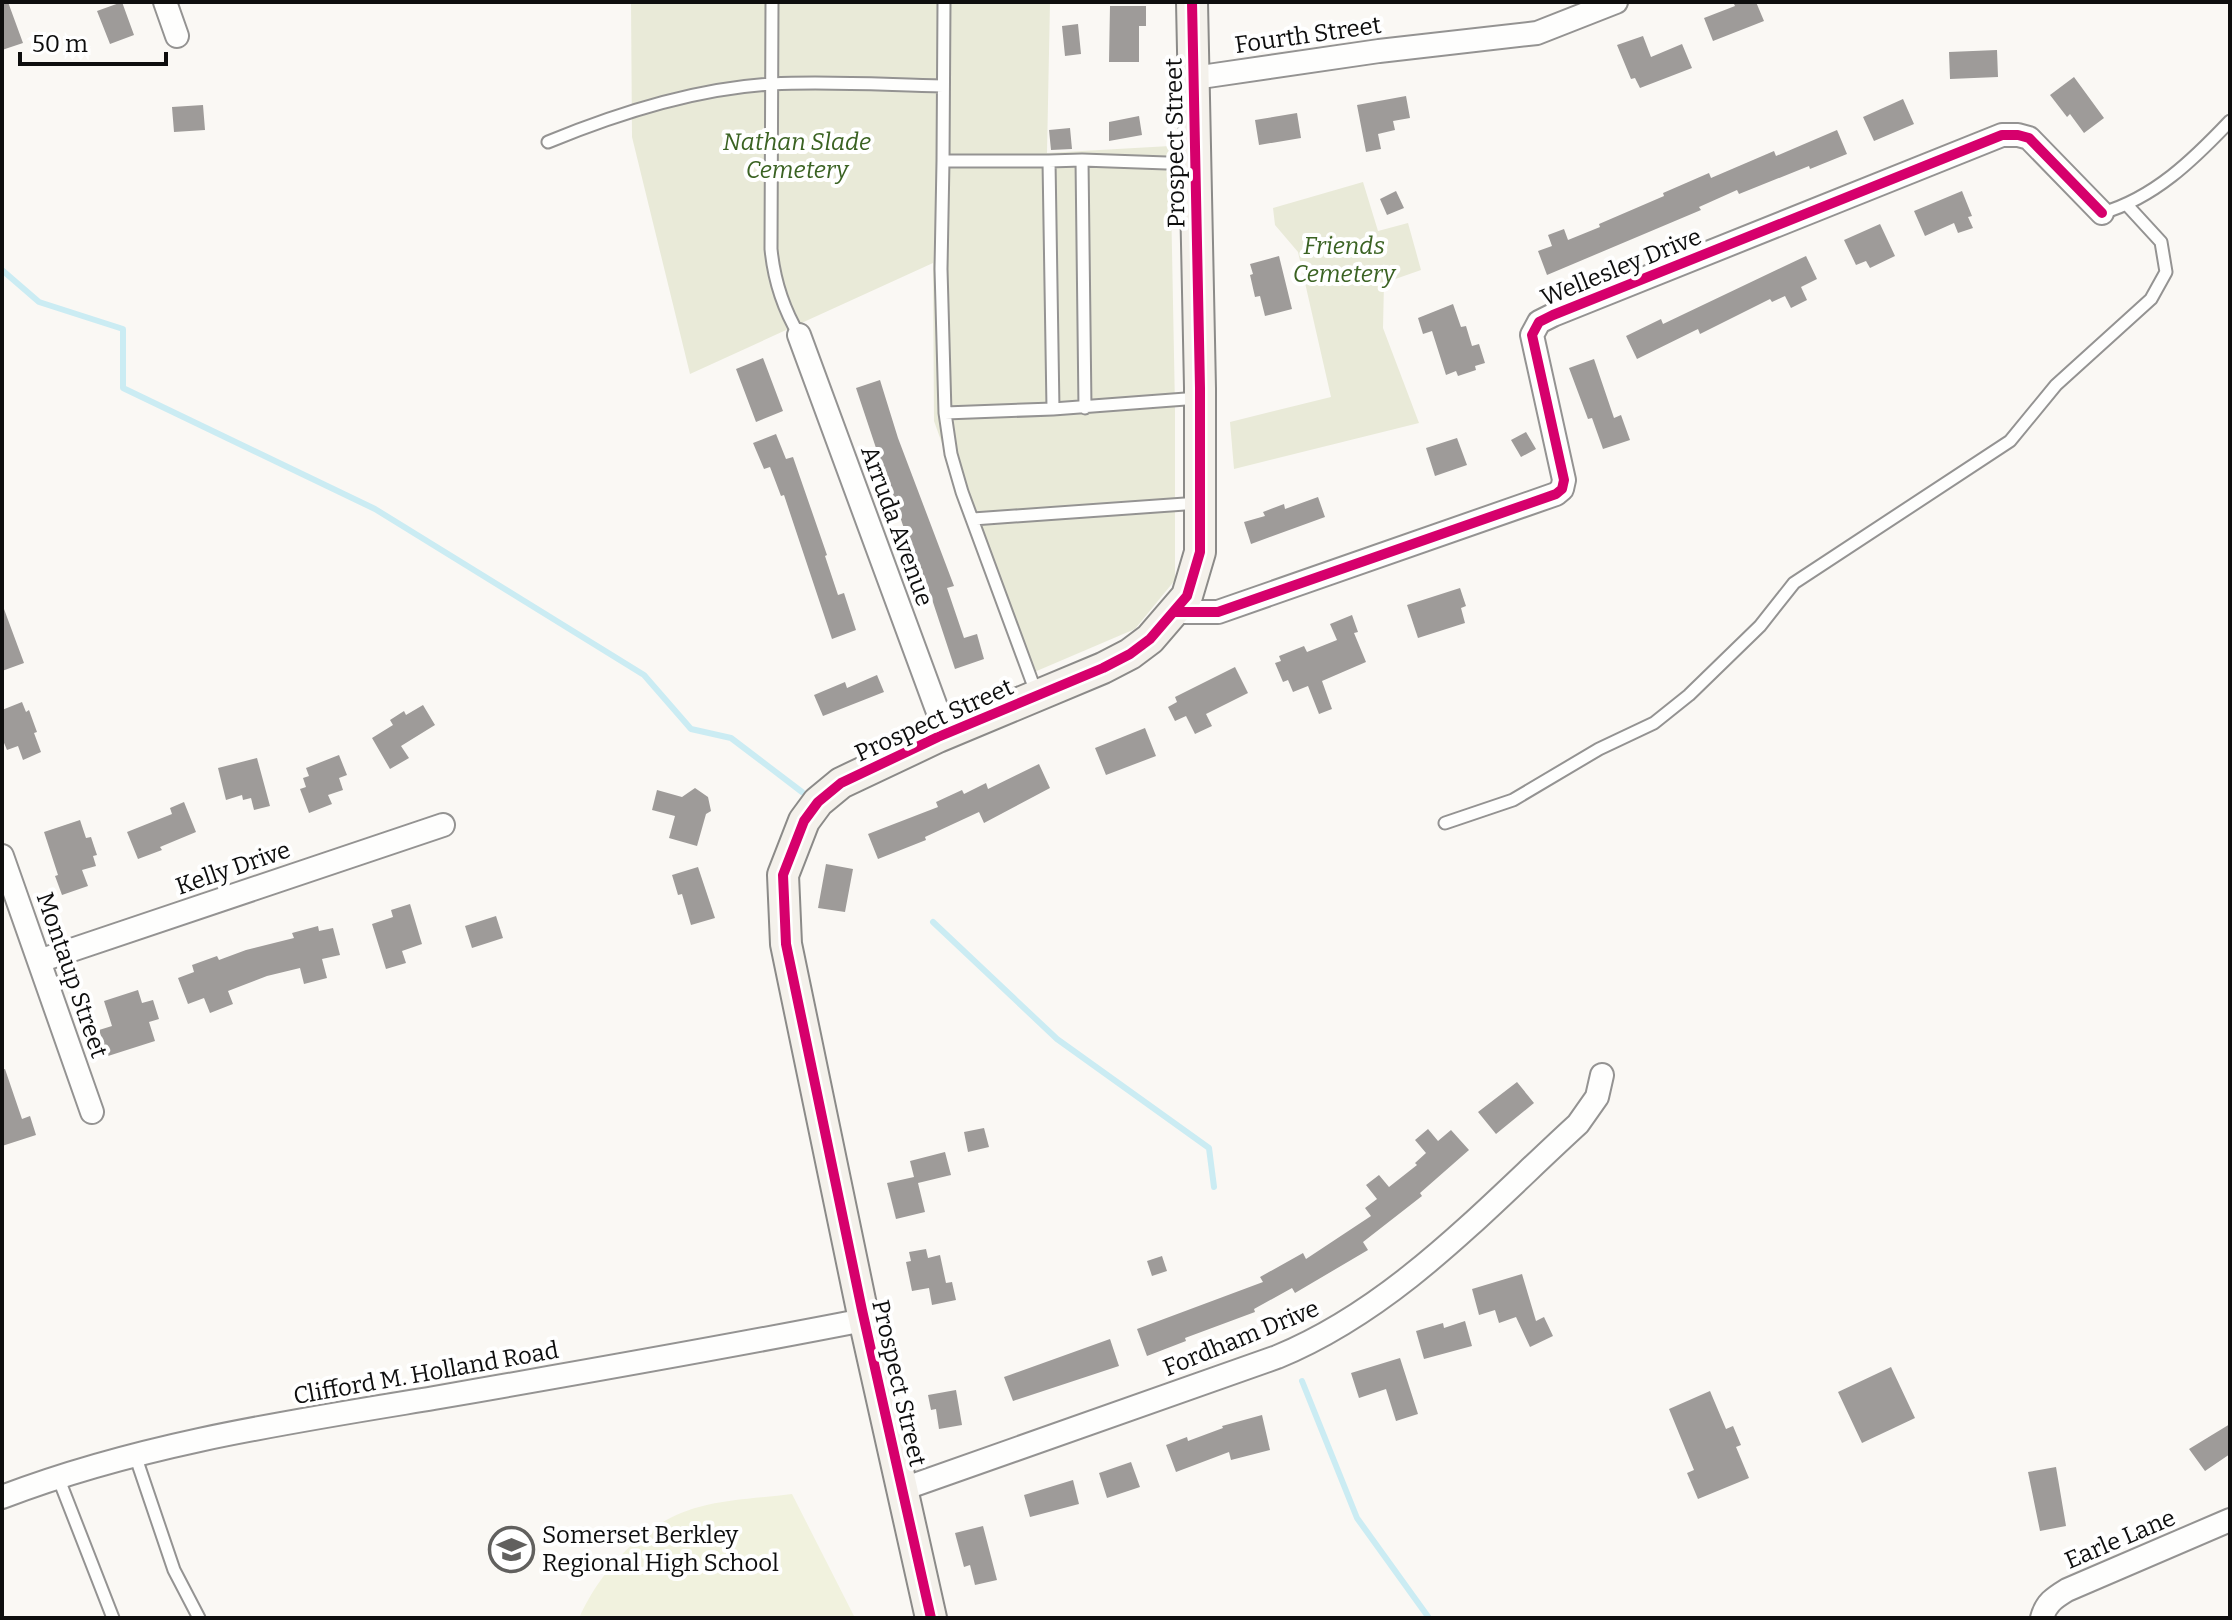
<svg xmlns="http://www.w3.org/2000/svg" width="2232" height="1620" viewBox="0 0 2232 1620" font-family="Bitter,serif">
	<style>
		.cemetery { fill: #e9ead8 }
		.pitch { fill: #f1f2de }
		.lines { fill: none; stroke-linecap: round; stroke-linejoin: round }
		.stream { stroke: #cbecf3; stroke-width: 6 }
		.building { fill: #9e9b99 }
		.lane-casing { stroke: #949392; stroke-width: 15 }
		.street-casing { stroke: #949392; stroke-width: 26 }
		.secondary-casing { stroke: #8b8a88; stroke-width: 34 }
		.lane { stroke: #fefefd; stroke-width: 11 }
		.street { stroke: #fefefd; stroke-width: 22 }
		.secondary { stroke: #f4f1eb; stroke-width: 30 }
		.cycleway-casing { stroke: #fff; stroke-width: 15 }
		.cycleway { stroke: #d6006c; stroke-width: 10 }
		.labels { text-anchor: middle; stroke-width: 8; stroke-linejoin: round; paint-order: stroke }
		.street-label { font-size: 24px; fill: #0e0e0e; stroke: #fff }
		.park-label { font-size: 24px; font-style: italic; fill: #3a6222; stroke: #fff }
		.poi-label { font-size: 24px; fill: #0e0e0e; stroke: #fff; text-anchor: start }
	</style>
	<rect width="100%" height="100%" fill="#faf8f4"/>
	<!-- cemetery -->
	<path class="cemetery" d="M631,2h419l-3,151 123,-7 5,261v173l-40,49 -110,47 -91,-255 -1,-158 -243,111 -58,-237z
		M1363,182l15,49 30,-8 13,47 -37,13 -1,45 36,95 -185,46 -4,-47 101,-25 -33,-145 -23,-27 -2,-17z"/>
	<!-- pitch -->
	<path class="pitch" d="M792,1494l63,124h-276c22,-49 66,-97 120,-111 29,-8 63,-9 93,-13z"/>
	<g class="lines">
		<!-- stream -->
		<path class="stream" d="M2,270l37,32 84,27v59l252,121 269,166 47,54 40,9 71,54
			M933,922l124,117 152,109 5,39
			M1302,1381l55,137 72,100"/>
	</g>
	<!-- building -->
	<path class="building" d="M2,2h6l15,41 -21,7z
		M122,2l12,33 -24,9 -13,-33z
		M1733,2h23l8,19 -51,20 -9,-23 31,-12z
		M1110,6h36v20h-7v36h-30z
		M1078,24l3,30 -16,2 -3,-30z
		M1643,36l8,21 31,-13 10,24 -52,20 -5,-10 -4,1 -14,-34z
		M1997,50l1,27 -48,2 -1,-27z
		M2074,77l30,41 -20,15 -14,-19 -3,3 -17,-22z
		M1406,96l4,22 -17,3 2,9 -17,4 3,15 -15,3 -9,-47z
		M1903,99l11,25 -40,17 -11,-24z
		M203,105l2,25 -31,2 -2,-25z
		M1297,113l4,25 -42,7 -4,-25z
		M1139,116l3,19 -33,6v-19z
		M1070,128l2,21 -21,1 -2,-20z
		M1837,130l10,24 -37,15 -1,-3 -70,28 -2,-4 -38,17 2,3 -154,65 -9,-24 14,-5 -4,-11 16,-6 4,11 32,-13 -1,-3 65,-28 -1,-3 46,-20 2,5 63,-27 2,5z
		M1396,191l8,17 -17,7 -7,-16z
		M1962,191l10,25 -4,1 5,11 -15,5 -4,-10 -29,13 -11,-25z
		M1880,224l15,32 -25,12 -4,-7 -10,4 -12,-25z
		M1279,256l13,53 -27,7 -5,-20 -5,1 -5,-22 3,-1 -3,-10z
		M1806,256l11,23 -16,8 6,13 -16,8 -6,-12 -13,6 -2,-3 -70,35 -2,-5 -61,30 -11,-23 35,-17 2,5z
		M1453,304l8,23 5,-1 6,20 7,-2 6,19 -10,3 1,4 -18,6 -2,-5 -10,4 -14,-44 -9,3 -5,-16z
		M763,358l20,53 -27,11 -20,-53z
		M1594,359l20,59 7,-3 9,25 -27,9 -11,-31 -4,1 -19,-51z
		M880,380l18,58 56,148 -7,2 17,50 13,-4 7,25 -29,10 -31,-94 -4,1 -32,-95 -4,1 -5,-15 3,-1 -26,-78z
		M1526,432l10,17 -15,8 -10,-17z
		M776,434l10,25 7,-2 34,98 -2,1 13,39 6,-2 12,37 -24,9 -48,-144 -3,1 -11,-29 -6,2 -11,-26z
		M1457,438l10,27 -32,11 -9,-28z
		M1318,497l7,20 -74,27 -7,-22 21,-6 -2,-4 21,-8 1,5z
		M1460,588l6,18 -5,2 4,15 -47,15 -11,-33z
		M4,609l20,54 -22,8v-61z
		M1352,615l6,17 -4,1 12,29 -44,19 10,28 -13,5 -11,-28 -15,6 -5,-12 -5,2 -8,-19 6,-2 -2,-5 25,-10 3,6 30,-12 -7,-16z
		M1235,667l13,26 -42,21 6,12 -17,8 -9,-18 -11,5 -7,-14 9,-5 -2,-5z
		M877,675l7,17 -61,24 -9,-21 31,-13 2,6z
		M22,702l4,10 3,-2 8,22 -3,1 7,19 -18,8 -5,-14 -11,4 -5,-12v-28z
		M423,705l12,20 -34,21 8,12 -19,11 -18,-31 21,-13 -3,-5 14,-9 2,4z
		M1145,728l11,28 -50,19 -11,-27z
		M339,755l8,20 -8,3 4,12 -15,5 4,9 -23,9 -9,-24 6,-2 -3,-9 6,-2 -3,-8z
		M257,758l13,48 -16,4 -3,-12 -8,2 -1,-5 -16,5 -8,-32z
		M1039,764l11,24 -66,35 -5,-11 -54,25 1,3 -48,19 -10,-25 70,-27 -2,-5 26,-12 2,4 22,-11 2,6z
		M695,788l13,9 3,14 -5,3 -9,32 -28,-8 6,-22 -23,-6 5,-20 25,7z
		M184,802l12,30 -36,15 2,3 -24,9 -11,-27 45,-18 -2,-6z
		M80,820l6,18 5,-1 6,18 -4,1 3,10 -14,4 6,16 -26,9 -7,-19 3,-1 -14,-43z
		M826,864l27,5 -8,43 -27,-4z
		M698,867l17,51 -24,7 -9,-31 -4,1 -6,-20z
		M410,904l12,40 -20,7 4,12 -20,6 -14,-45 21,-7 -2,-7z
		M496,916l7,22 -31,10 -7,-22z
		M318,926l1,5 14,-3 7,27 -18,4 5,19 -23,6 -4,-16 -33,8 -39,15 5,13 -23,9 -6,-15 -16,6 -10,-26 16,-6 -2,-7 25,-9 2,4 27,-10 48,-12 -2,-5z
		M138,990l4,13 11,-3 6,19 -10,3 6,19 -47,15 -9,-26 13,-4 -8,-25z
		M5,1069l17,50 8,-3 6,19 -34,11v-76z
		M1517,1082l17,21 -38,31 -18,-22z
		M984,1128l5,19 -21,5 -4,-20z
		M1428,1129l10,12 13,-11 18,20 -49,43 2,3 -59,46 5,8 -73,43 -3,-5 -38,21 1,3 -70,26 1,3 -39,15 -10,-27 126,-47 -3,-5 43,-24 3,6 65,-43 -6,-8 12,-9 -11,-14 13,-10 10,12 28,-22 -2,-2 11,-10 -11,-13z
		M945,1152l6,23 -33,8 7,29 -29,7 -9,-36 27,-6 -4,-16z
		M926,1249l2,9 12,-3 6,28 6,-1 4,18 -24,5 -3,-17 -17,3 -6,-29 5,-1 -2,-9z
		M1162,1256l5,15 -15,5 -5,-15z
		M1522,1274l14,47 8,-4 9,19 -23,11 -14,-30 -17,6 -4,-13 -16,5 -7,-26z
		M1465,1321l7,25 -48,13 -8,-28 27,-8 1,5z
		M1110,1339l9,27 -106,35 -9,-24z
		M1400,1358l18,56 -22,7 -10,-32 -27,9 -8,-25z
		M1891,1367l24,51 -53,25 -24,-51z
		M956,1390l6,35 -23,4 -3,-20 -5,1 -3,-15z
		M1710,1391l16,38 7,-3 8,19 -5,2 13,31 -51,21 -11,-26 7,-3 -25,-61z
		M1262,1415l8,35 -39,10 -2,-8 -53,20 -10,-27 21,-8 1,4 35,-13 -1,-2z
		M2230,1424v30l-25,17 -16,-22z
		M1131,1462l9,25 -33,11 -8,-25z
		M2056,1467l10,59 -26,5 -12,-59z
		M1073,1480l6,24 -49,13 -6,-22z
		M983,1526l14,54 -22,5 -5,-20 -6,2 -9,-34z"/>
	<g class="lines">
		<defs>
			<path id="lane" d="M772,2l-1,247c3,31 12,59 28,86
				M548,142c68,-28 150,-54 224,-58 57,-3 115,1 171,2
				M943,161l1,-159
				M1049,161l33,-1
				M2102,213c52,-15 91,-53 128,-92
				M1085,408l-3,-248 113,4
				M1053,409l146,-11
				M945,413l108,-4 -4,-248h-106l-2,108 4,144 6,41 11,38 75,203
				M973,519l226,-16
				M1445,823l68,-23 86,-51 55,-26 35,-28 71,-69 34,-43 216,-142 46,-56 95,-86 15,-27 -5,-30 -34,-37
				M135,1455l39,115 25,48
				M58,1477l55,141"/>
			<path id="street" d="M165,2l12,34
				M1194,78l185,-27 158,-18 79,-31
				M799,335l147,399
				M1176,612h42l338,-118 6,-5 2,-9 -32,-145 7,-13 14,-7 449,-180h16l11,3 73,75
				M2,856l90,256
				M39,961l404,-136
				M903,1489l374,-132c119,-49 208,-148 301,-233l19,-27 5,-22
				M2,1497c138,-53 286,-75 432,-99 144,-25 287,-50 430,-78
				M2042,1618c4,-15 12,-20 25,-28l163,-70"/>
			<path id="secondary" d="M931,1618l-69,-308 -76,-366 -3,-69 21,-54 14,-19 23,-19 97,-46 165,-69 27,-14 20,-15 37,-43 13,-44v-164l-8,-386"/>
		</defs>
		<!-- lane casing -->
		<use href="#lane" class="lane-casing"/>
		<!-- street casing -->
		<use href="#street" class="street-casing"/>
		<!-- secondary casing -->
		<use href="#secondary" class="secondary-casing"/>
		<!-- lane -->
		<use href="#lane" class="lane"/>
		<!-- street -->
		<use href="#street" class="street"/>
		<!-- secondary -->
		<use href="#secondary" class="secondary"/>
		<defs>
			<path id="cycleway" d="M1176,612h42l338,-118 6,-5 2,-9 -32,-145 7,-13 14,-7 449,-180h16l11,3 73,75
				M931,1618l-69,-308 -76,-366 -3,-69 21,-54 14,-19 23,-19 97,-46 165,-69 27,-14 20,-15 37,-43 13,-44v-164l-8,-386"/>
		</defs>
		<!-- cycleway casing -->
		<use href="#cycleway" class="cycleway-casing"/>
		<!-- cycleway -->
		<use href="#cycleway" class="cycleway"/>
	</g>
	<!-- icons -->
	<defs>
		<symbol id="school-ring" viewBox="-11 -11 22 22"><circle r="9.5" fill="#fff" stroke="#61605e" stroke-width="1.5"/><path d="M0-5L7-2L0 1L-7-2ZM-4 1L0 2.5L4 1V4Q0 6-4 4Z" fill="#61605e"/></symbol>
	</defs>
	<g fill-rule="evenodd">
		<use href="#school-ring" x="486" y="1524" width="51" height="51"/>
	</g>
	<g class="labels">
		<!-- street labels -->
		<g class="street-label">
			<text transform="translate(1308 35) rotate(-8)" y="8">Fourth Street</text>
			<text transform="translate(1175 143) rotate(-91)" y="8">Prospect Street</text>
			<text transform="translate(1621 267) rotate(-22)" y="8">Wellesley Drive</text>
			<text transform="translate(897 526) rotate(70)" y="8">Arruda Avenue</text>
			<text transform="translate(934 720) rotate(-24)" y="8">Prospect Street</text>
			<text transform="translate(233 868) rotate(-19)" y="8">Kelly Drive</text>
			<text transform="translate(72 975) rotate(71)" y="8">Montaup Street</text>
			<text transform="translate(1241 1338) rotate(-22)" y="8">Fordham Drive</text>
			<text transform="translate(426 1373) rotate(-10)" y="8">Clifford M. Holland Road</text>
			<text transform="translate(899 1383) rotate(77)" y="8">Prospect Street</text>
			<text transform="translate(2120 1539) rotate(-23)" y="8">Earle Lane</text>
		</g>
		<!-- park labels -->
		<g class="park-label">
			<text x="797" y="150">Nathan Slade<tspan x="797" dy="28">Cemetery</tspan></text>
			<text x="1344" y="254">Friends<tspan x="1344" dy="28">Cemetery</tspan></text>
		</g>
		<!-- poi labels -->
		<g class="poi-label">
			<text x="542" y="1543">Somerset Berkley<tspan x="542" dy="28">Regional High School</tspan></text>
		</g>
	</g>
	<!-- border -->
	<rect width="2232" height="1620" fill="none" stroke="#0e0e0e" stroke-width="8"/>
	<!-- scale -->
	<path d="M20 52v12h146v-12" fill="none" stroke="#0e0e0e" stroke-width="4"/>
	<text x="32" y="52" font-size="24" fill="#0e0e0e" stroke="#ffffff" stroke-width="6" paint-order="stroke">50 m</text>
</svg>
